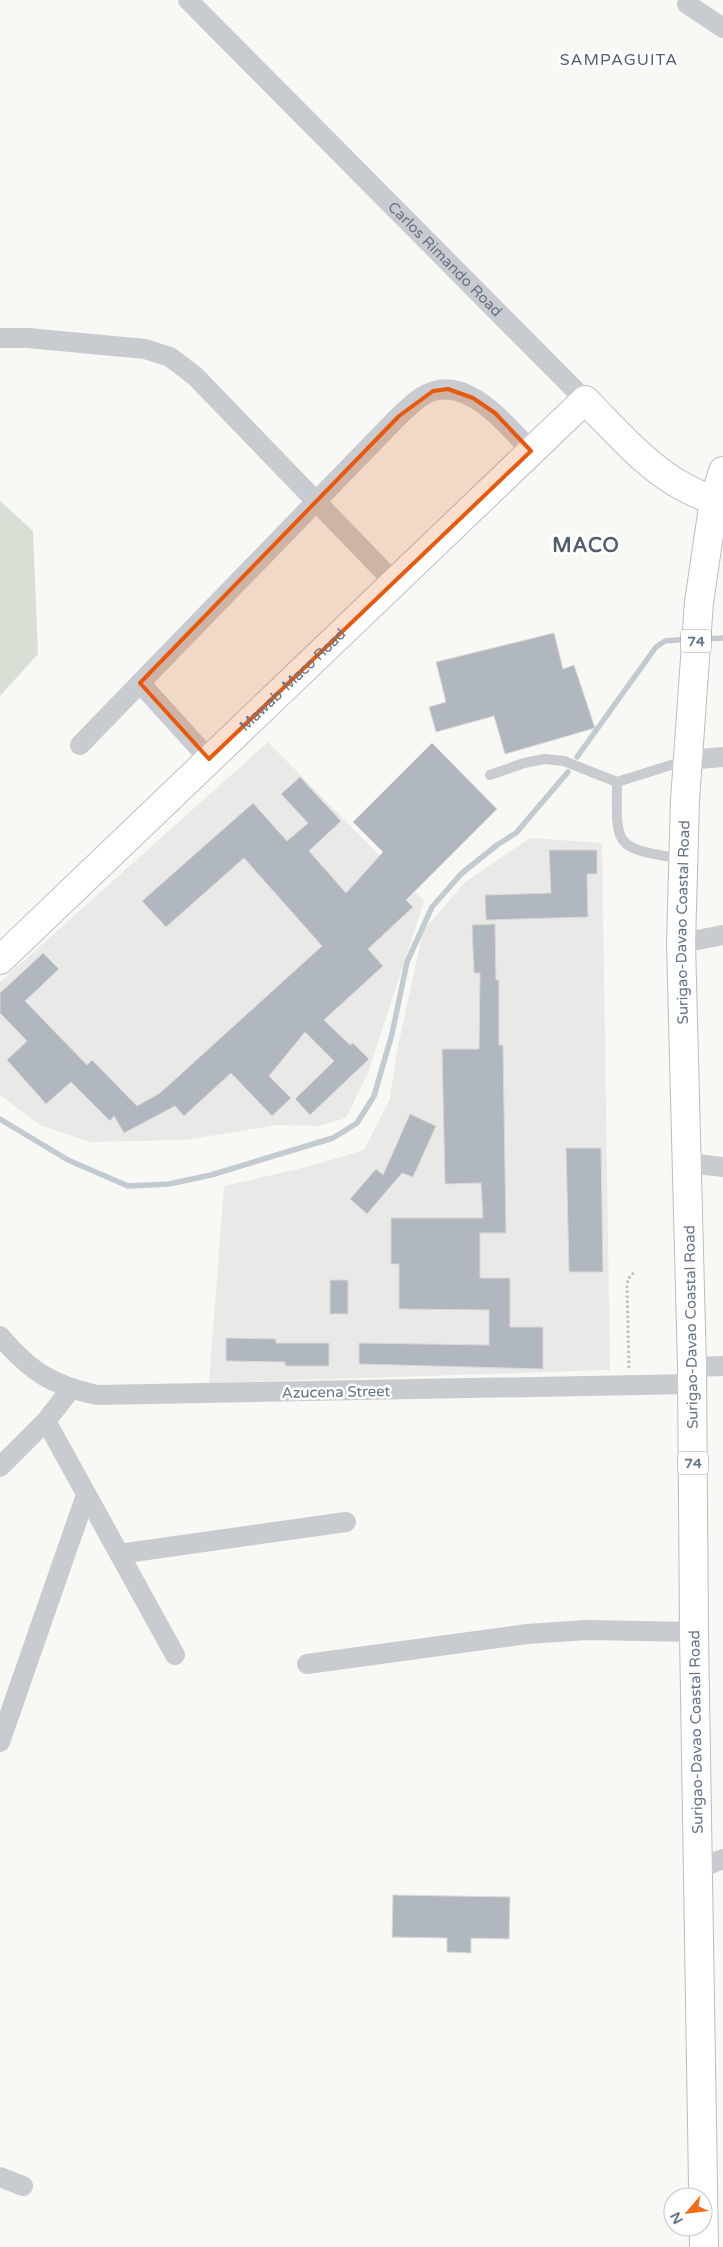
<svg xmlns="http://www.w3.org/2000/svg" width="723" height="2247" viewBox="0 0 723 2247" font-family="'Varela Round',sans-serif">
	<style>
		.built { fill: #e9e9e8 }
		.green { fill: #d8e0d6 }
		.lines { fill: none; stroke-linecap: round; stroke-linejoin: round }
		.stream { stroke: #c1cbd1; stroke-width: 5.5 }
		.building { fill: #b0b7bf; stroke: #d9dad7 }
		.primary-casing { stroke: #bbbec3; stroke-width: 30 }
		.highway-casing { stroke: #babdc1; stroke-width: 30 }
		.path { stroke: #bfc1c4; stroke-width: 3; stroke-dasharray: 2.5 2.5; stroke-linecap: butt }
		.lane { stroke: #c8cbcf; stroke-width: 10 }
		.street { stroke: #c8cbcf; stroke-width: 20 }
		.primary { stroke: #fff; stroke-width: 28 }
		.highway { stroke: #fff; stroke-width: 28 }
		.marked { fill: #e8590c; fill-opacity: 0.2; stroke: #e8590c; stroke-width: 4; stroke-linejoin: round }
		.labels { text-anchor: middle; stroke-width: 5; stroke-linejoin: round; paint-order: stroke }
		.shield { fill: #fff; stroke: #939dac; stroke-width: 1 }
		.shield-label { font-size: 14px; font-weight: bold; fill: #657389 }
		.street-label { font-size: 15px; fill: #657389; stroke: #fff }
		.neighbourhood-label { font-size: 16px; letter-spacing: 1px; fill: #535e6d; stroke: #fff }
		.district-label { font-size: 20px; font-weight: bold; letter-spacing: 1px; fill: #535e6d; stroke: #fff }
	</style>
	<rect width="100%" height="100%" fill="#f8f8f5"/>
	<!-- built -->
	<path class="built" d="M268,742l156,159 -56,172 -22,45 -27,8 -43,-1 -91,15 -95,2 -50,-17 -40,-30v-113z
		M530,838l72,5 8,527 -401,13 15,-197 87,-20 53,-16 26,-51 6,-43 27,-125 42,-49z"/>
	<!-- green -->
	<path class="green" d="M0,501l33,30 5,123 -38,42z"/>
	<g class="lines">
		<!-- stream -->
		<path class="stream" d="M704,639l19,-1
			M577,757l79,-110 9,-6 24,-2
			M0,1119l68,41 60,26 41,-2 42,-9 122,-37 24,-15 17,-27 18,-62 15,-72 25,-55 29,-33 36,-29 19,-12 52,-61"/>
	</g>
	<!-- building -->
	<path class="building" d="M554,633l9,36 11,-4 21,63 -90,26 -11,-38 -58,16 -7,-25 17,-5 -10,-40z
		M432,743l65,66 -91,91 7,7 -45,42 15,17 -59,54 26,25 3,-2 16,16 -59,56 -15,-16 39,-38 -29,-29 -36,44 22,22 -19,18 -41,-43 -47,43 -9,-10 -51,27 -10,-17 -4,5 -39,-39 -25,22 -39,-44 20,-19 -27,-28v-20l43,-40 16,16 -34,32 62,64 5,-5 45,46 23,-13 162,-147 -78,-88 -78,69 -24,-26 111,-98 34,38 21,-18 -27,-29 19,-17 41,44 -32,30 37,42 37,-41 -30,-30z
		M549,850h48v24h-10l1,43 -102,3 -1,-25 66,-2z
		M495,924l1,56h3v65h4l3,188h-26v45h30v49h33v42l-184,-5v-21l130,2v-35l-90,-1v-45h-8v-46h92l-2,-35 -36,1 -3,-135h37l1,-76h-6l-2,-48z
		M410,1114l26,12 -23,51 -11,-4 -35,41 -17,-15 26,-30 7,6z
		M566,1148h35l2,124h-34z
		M330,1280h18v34h-18z
		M226,1338l50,1v4h53v23h-44v-4l-59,-1z
		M393,1895l117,2 -1,42 -38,-1v15l-24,-1v-14l-55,-1z"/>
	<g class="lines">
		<defs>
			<g id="primary">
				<path id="s2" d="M0,960l585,-560c26,26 51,55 81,76 15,11 31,18 48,25"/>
			</g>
			<g id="highway">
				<path id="s3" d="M704,2247l-10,-615 -2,-265 -11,-424 4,-143 14,-198 15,-101 9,-30"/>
			</g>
		</defs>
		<!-- primary casing -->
		<use href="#primary" class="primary-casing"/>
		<!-- highway casing -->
		<use href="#highway" class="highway-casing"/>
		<!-- path -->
		<path class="path" d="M629,1368l-2,-82 1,-7 7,-8"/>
		<!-- lane -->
		<path class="lane" d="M490,775l34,-12 21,-4 19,2 53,21 70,-22
			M617,782c-1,68 -2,65 65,77"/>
		<!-- street -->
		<g class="street">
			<path id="s1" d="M188,0l397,400"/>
			<path d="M687,4l36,24"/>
			<path d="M0,338h28l117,11 25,8 25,19 199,206"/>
			<path d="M140,683l69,76"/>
			<path d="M80,745l319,-329c10,-9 21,-21 35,-25 37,-11 75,36 97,60"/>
			<path d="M688,760l35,-3"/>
			<path d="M681,943l42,-8"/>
			<path d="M688,1163l35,4"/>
			<path d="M0,1336c30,35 51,49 97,59l595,-11"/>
			<path d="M692,1367l31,-1"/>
			<path d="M46,1421l129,234"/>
			<path d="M0,1467l46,-46 25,-32"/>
			<path d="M119,1554l227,-32"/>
			<path d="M307,1664l220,-30 60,-4 107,2"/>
			<path d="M0,1742l86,-247"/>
			<path d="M698,1869l25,-10"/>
			<path d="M0,2177l23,9"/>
		</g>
		<!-- primary -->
		<use href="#primary" class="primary"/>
		<!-- highway -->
		<use href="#highway" class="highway"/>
	</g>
	<!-- marked area -->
	<path class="marked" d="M448,389l25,9 22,15 36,38 -322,308 -69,-76 259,-267 34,-25z"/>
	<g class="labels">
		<!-- shield labels -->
		<g class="shield">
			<rect x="681" y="629.5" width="30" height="23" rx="4"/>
			<rect x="678" y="1451.5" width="30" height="23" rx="4"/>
		</g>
		<g class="shield-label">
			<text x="696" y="646">74</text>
			<text x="693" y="1468">74</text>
		</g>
		<!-- street labels -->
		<g class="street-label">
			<text dy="5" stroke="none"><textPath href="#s1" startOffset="365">Carlos Rimando Road</textPath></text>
			<text dy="5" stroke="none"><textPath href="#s2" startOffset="405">Mawab-Maco Road</textPath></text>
			<text dy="5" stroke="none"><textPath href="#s3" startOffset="1325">Surigao-Davao Coastal Road</textPath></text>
			<text transform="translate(691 1327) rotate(-91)" y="5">Surigao-Davao Coastal Road</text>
			<text transform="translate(336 1392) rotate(-1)" y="5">Azucena Street</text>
			<text transform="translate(696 1732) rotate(-91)" y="5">Surigao-Davao Coastal Road</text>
		</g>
		<!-- neighbourhood labels -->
		<g class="neighbourhood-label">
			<text x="619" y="65">SAMPAGUITA</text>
		</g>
		<!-- district labels -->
		<g class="district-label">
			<text x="586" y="552">MACO</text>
		</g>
	</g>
	<!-- north arrow -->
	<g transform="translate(688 2212) rotate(242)"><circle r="24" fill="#ffffff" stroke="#c1c7d0"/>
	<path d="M0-4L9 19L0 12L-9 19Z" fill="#f16d1c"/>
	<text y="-8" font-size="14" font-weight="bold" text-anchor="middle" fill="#657389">N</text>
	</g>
</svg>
